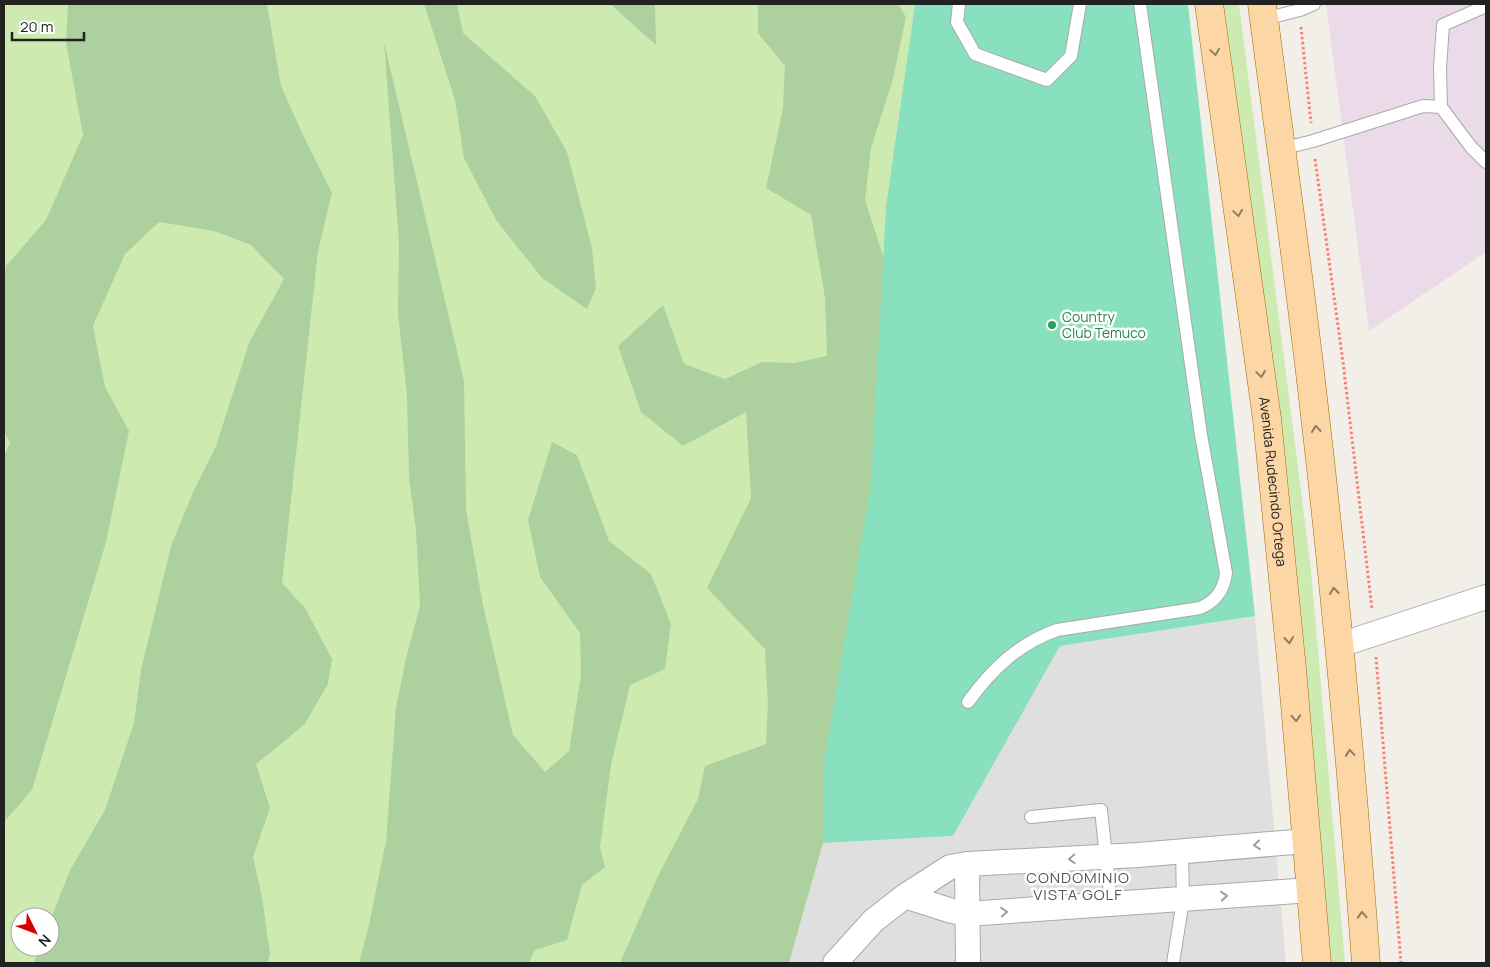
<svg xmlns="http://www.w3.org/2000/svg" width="1490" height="967" viewBox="0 0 1490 967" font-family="Manrope,sans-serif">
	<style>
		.residential { fill: #e0dfdf }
		.industrial { fill: #ebdbe8 }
		.grass { fill: #cdebb0; fill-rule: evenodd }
		.forest { fill: #add19e }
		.pitch { fill: #88e0be }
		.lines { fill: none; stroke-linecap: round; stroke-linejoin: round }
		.service-casing { stroke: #a9a9a9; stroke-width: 14 }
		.minor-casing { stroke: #a9a9a9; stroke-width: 26 }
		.primary-casing { stroke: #a06b00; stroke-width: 29 }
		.path { stroke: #fa8072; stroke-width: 3; stroke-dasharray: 2.5 2.5; stroke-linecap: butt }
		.service { stroke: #fff; stroke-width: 12 }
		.minor { stroke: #fff; stroke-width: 24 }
		.primary { stroke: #fcd6a4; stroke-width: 28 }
		.oneway { stroke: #8f7c63 }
		.oneway2 { stroke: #9c9c9c }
		.leisure-dot { fill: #2e9e5b; stroke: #fff; stroke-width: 2 }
		.labels { text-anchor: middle; stroke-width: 5; stroke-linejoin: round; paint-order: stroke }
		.leisure-label { font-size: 14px; fill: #27864d; stroke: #fff; text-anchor: start }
		.street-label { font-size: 14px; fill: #222; stroke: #fff }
		.neighbourhood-label { font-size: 15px; letter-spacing: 1px; fill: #555; stroke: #fff }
	</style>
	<rect width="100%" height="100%" fill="#f2efe9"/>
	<!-- residential -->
	<path class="residential" d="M1255,616l31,347h-497l34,-120 130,-7 107,-190z"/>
	<!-- industrial -->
	<path class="industrial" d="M1326,4h160v248l-117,79z"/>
	<!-- grass -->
	<path class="grass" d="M4,4h911l-29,202 -13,238 -84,519h-785zM20,917h30v30h-30z
		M1221,4h18l72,566 34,393h-18z"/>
	<!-- forest -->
	<path class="forest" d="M68,4h199l14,82 22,49 29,58 -14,58 -36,332 23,25 27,51 -4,25 -24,41 -48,39 14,44 -17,49 9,40 8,57 -2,9h-234l6,-16h10v-26l20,-51 35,-60 29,-87 7,-53 30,-124 23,-56 22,-44 33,-103 35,-64 -33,-34 -37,-14 -55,-9 -34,32 -32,72 12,61 24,44 -23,111 -74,248 -28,32v-366l6,-13 -6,-11v-152l2,-14 40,-46 37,-85 -17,-92z
		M424,4h33l6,29 72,63 32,56 25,96 4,40 -9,21 -45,-31 -46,-58 -32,-62 -9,-58z
		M610,4h45l1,41z
		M758,4h140l8,13 -13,62 -22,69 -6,52 24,74 12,505 -78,64 -34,120h-169l38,-87 40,-77 7,-33 61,-22 2,-40 -3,-55 -58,-61 44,-90 -5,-86 -63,34 -42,-34 -23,-66 45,-41 21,59 41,15 37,-17 32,1 33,-7 -2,-58 -14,-83 -45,-27 17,-80 2,-42 -27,-33z
		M384,42l80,339 2,129 17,95 30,130 32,37 24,-21 12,-76 -1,-42 -40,-56 -12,-57 24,-78 25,13 32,86 42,33 20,50 -6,45 -35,16 -19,80 -11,82 5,20 -23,18 -15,55 -32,10 -6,13h-170l10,-38 17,-84 10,-133 10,-50 14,-52 -4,-76 -7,-52 -2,-83 -9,-81 1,-72z"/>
	<!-- pitch -->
	<path class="pitch" d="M915,4h273l67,612 -195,30 -107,190 -130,7v-74l48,-285 15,-278z"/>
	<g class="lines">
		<defs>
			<path id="service" d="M959,4l-2,18 18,32 72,26 24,-24 9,-52
				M1264,19l36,-9 14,-6
				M1441,107l-1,-39 3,-43 43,-19
				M1281,149l32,-8 110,-35 18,1 30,40 15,15
				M968,702c24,-33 50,-58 89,-72l143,-22c16,-7 24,-18 26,-35l-25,-138 -61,-431
				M1031,817l70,-7 10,94
				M1173,963l10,-63 -1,-48"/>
			<path id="minor" d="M1340,645l146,-48
				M967,864l1,99
				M905,896l47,15 15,3 344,-24
				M835,963l38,-42 32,-25 45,-29 17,-3 171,-9 168,-14"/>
			<g id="primary">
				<path id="s1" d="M1209,4l58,415 25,250 25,294"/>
				<path d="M1262,4c17,131 36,263 51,394 22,188 39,376 53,565"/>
			</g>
		</defs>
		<!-- service casing -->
		<use href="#service" class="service-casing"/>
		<!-- minor casing -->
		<use href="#minor" class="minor-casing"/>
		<!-- primary casing -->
		<use href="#primary" class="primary-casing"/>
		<!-- path -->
		<path class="path" d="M1301,27l10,96
			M1315,159l28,203 29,247
			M1376,657l25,306"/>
		<!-- service -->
		<use href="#service" class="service"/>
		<!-- minor -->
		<use href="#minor" class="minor"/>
		<!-- primary -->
		<use href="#primary" class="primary"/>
	</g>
	<!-- one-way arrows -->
	<defs><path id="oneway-chevron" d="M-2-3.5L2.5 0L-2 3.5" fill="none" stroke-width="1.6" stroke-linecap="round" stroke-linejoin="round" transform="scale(1.25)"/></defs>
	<g class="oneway">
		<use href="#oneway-chevron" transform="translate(1215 52) rotate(82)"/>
		<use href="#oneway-chevron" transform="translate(1238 213) rotate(82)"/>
		<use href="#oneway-chevron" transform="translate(1261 374) rotate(82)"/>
		<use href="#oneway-chevron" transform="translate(1316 429) rotate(-96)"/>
		<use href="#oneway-chevron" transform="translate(1334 591) rotate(-96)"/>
		<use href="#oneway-chevron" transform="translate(1289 640) rotate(84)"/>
		<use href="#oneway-chevron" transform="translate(1296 718) rotate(86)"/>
		<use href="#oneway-chevron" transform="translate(1350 753) rotate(-95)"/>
		<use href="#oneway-chevron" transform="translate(1362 915) rotate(-94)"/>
	</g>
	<g class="oneway2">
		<use href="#oneway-chevron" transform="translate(1257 845) rotate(175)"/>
		<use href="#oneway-chevron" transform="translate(1072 859) rotate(177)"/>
		<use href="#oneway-chevron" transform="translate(1224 896) rotate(-5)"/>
		<use href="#oneway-chevron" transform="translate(1004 912) rotate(-4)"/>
	</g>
	<!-- markers -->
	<circle class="leisure-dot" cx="1052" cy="325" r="5"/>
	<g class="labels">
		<!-- leisure labels -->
		<g class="leisure-label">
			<text x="1062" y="322">Country<tspan x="1062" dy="16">Club Temuco</tspan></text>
		</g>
		<!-- street labels -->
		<g class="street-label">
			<text dy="5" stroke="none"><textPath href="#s1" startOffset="482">Avenida Rudecindo Ortega</textPath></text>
		</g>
		<!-- neighbourhood labels -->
		<g class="neighbourhood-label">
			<text x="1078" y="883">CONDOMINIO<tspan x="1078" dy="17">VISTA GOLF</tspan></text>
		</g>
	</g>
	<!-- border -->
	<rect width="1490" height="967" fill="none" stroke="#222222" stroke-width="10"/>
	<!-- north arrow -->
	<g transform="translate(35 932) rotate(132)"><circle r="24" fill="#ffffff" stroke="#a7a7a7"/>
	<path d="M0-4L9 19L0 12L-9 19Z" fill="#d40000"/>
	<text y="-8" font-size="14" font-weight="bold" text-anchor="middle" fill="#222222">N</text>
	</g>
	<!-- scale -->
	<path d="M12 32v8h72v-8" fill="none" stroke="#222222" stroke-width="2.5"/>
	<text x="20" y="32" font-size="15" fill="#222222" stroke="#ffffff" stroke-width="4" paint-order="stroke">20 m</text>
</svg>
